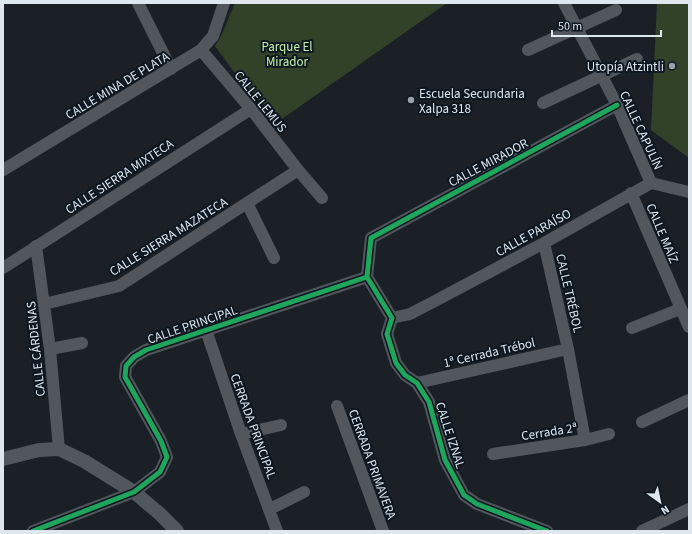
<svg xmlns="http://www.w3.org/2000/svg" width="692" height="534" viewBox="0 0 692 534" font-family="'Source Sans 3',sans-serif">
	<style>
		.green { fill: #324229 }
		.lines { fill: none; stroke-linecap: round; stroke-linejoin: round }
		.minor { stroke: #51575d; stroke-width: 12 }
		.tertiary { stroke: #51575d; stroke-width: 14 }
		.cycleway-casing { stroke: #0c1721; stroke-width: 8 }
		.cycleway { stroke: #20a55d; stroke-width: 5 }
		.poi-dot { fill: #9aa1a8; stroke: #0c1721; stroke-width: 1.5 }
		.labels { text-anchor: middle; stroke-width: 4; stroke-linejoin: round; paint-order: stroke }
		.park-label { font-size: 13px; fill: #c7f2a8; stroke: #0c1721 }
		.poi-label { font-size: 13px; fill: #dfe7ee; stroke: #0c1721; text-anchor: end }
		.street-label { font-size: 13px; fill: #dfe7ee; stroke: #0c1721 }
	</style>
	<rect width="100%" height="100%" fill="#1a2026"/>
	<!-- green -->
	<path class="green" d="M235,3h212l-168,118 -42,-45 -22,-30 7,-12z
		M657,3h32v155l-38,-28z"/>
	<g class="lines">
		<!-- minor -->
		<path class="minor" d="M138,3l33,66
			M564,3l53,102 34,78
			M201,50l50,59 47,61 24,28
			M528,50l88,-40
			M543,103l94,-44
			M3,170l198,-120 12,-14 11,-33
			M631,193l58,134
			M247,203l27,55
			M544,243l24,106 17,91
			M36,246l14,103 9,100
			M3,268l248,-159
			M44,304l75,-18 179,-116
			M392,318l18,-4 25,-13 109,-58 107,-60 38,9
			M632,328l48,-19
			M206,330l35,104 36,97
			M50,349l32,-6
			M417,383l151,-34
			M337,406l46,125
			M642,422l47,-22
			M241,434l40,-9
			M493,454l92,-14 24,-6
			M270,509l34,-17
			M33,531l101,-39 26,-20 7,-15 -6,-16 -36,-64 1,-11 8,-9 12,-7 221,-73
			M547,531l-70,-27 -13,-9 -19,-35 -16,-58 -12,-19 -12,-8 -9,-12 -9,-29 5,-16 -25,-41 4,-39 246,-133
			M642,531l47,-22"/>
		<!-- tertiary -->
		<path class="tertiary" d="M3,459l36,-9 20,-1 25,12 50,31 26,22 17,17"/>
		<defs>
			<path id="cycleway" d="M33,531l101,-39 26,-20 7,-15 -6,-16 -36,-64 1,-11 8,-9 12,-7 221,-73
				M547,531l-70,-27 -13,-9 -19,-35 -16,-58 -12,-19 -12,-8 -9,-12 -9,-29 5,-16 -25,-41 4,-39 246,-133"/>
		</defs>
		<!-- cycleway casing -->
		<use href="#cycleway" class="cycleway-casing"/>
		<!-- cycleway -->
		<use href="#cycleway" class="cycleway"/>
	</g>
	<!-- markers -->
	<g class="poi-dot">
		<circle cx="672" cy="66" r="4"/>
		<circle cx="411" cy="100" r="4"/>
	</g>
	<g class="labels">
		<!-- park labels -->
		<g class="park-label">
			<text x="287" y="51">Parque El<tspan x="287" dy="15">Mirador</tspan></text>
		</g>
		<!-- poi labels -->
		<g class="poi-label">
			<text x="664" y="71">Utopía Atzintli</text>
			<text x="419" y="98" text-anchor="start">Escuela Secundaria<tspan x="419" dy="15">Xalpa 318</tspan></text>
		</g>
		<!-- street labels -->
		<g class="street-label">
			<text transform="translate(117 85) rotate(-31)" y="5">CALLE MINA DE PLATA</text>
			<text transform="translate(261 101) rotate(51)" y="5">CALLE LEMUS</text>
			<text transform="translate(642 130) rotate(65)" y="5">CALLE CAPULÍN</text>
			<text transform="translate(488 162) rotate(-28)" y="5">CALLE MIRADOR</text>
			<text transform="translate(119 176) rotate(-33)" y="5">CALLE SIERRA MIXTECA</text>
			<text transform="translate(533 232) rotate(-29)" y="5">CALLE PARAÍSO</text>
			<text transform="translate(663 233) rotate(67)" y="5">CALLE MAÍZ</text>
			<text transform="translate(168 236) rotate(-32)" y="5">CALLE SIERRA MAZATECA</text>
			<text transform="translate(570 293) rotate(77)" y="5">CALLE TRÉBOL</text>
			<text transform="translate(192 324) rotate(-19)" y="5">CALLE PRINCIPAL</text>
			<text transform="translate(35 349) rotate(-96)" y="5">CALLE CÁRDENAS</text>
			<text transform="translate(489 352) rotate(-13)" y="5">1ª Cerrada Trébol</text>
			<text transform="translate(254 426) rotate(70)" y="5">CERRADA PRINCIPAL</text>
			<text transform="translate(549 431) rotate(-9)" y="5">Cerrada 2ª</text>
			<text transform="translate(451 435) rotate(72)" y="5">CALLE IZNAL</text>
			<text transform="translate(373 464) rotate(70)" y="5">CERRADA PRIMAVERA</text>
		</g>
	</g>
	<!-- border -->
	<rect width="692" height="534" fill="none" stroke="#dfe7ee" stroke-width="8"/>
	<!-- north arrow -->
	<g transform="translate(660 502) rotate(147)" stroke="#0c1721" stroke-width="3" paint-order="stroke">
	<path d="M0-3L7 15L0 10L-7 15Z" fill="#dfe7ee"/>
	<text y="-6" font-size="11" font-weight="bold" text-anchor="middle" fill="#dfe7ee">N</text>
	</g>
	<!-- scale -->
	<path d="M552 30v6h109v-6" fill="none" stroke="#dfe7ee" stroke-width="2"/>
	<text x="558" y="30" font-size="12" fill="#dfe7ee" stroke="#0c1721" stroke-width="3" paint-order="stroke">50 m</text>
</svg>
